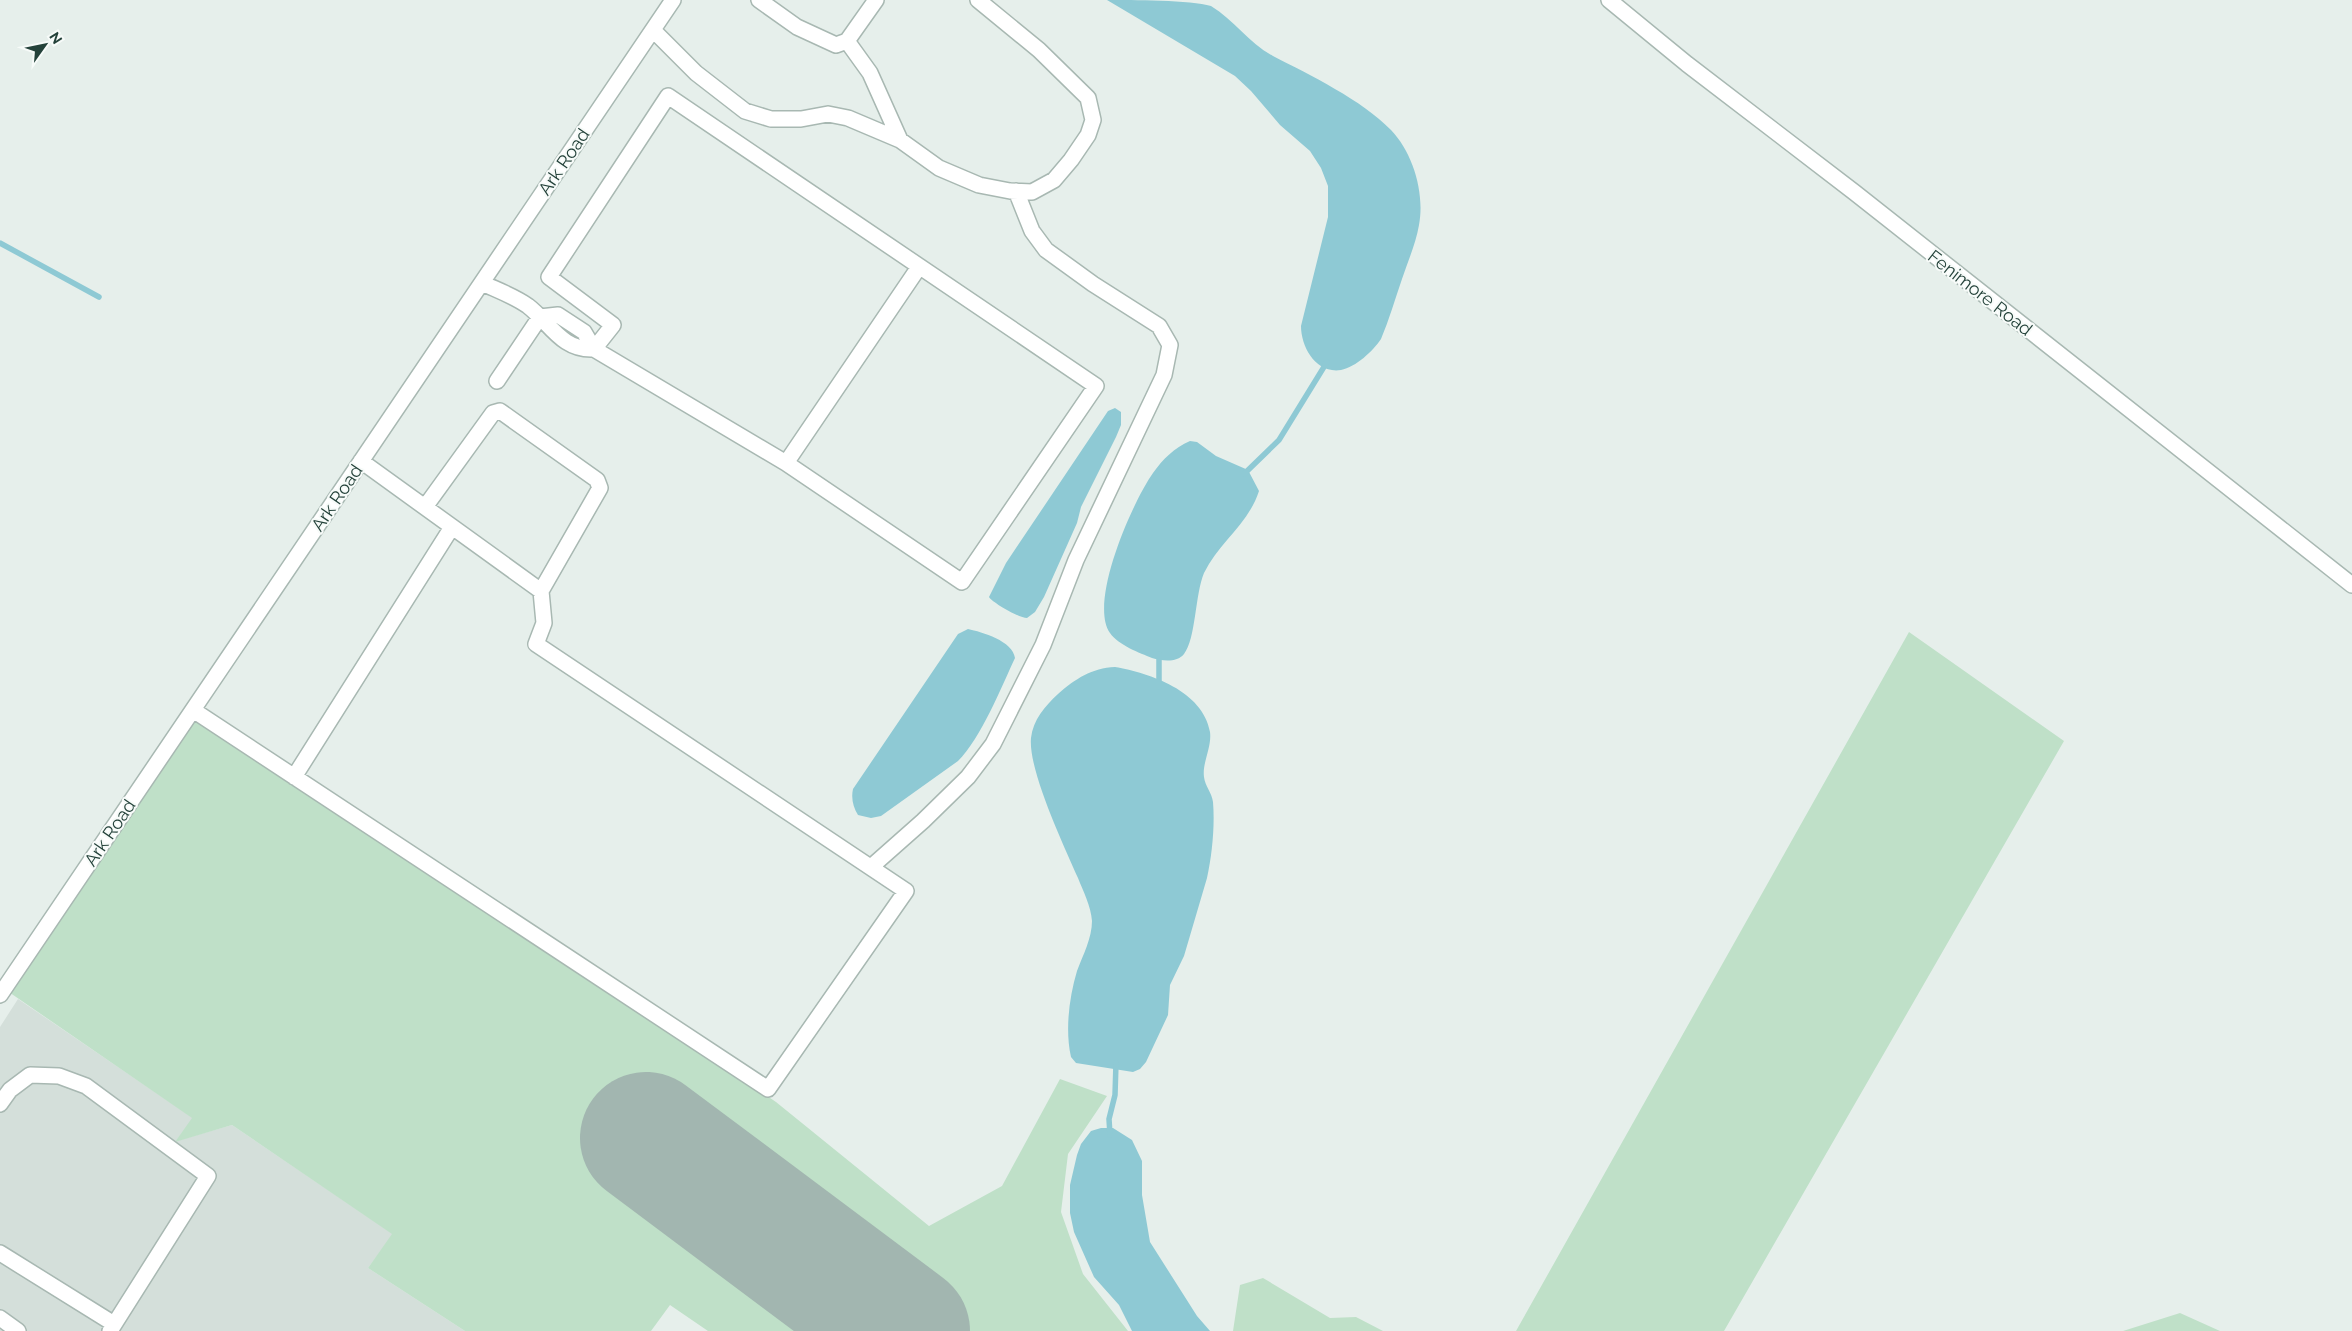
<svg xmlns="http://www.w3.org/2000/svg" width="2352" height="1331" viewBox="0 0 2352 1331" font-family="Raleway,sans-serif">
	<style>
		.built { fill: #d4dfda }
		.green { fill: #bfe0c8 }
		.water { fill: #8ec9d4 }
		.lines { fill: none; stroke-linecap: round; stroke-linejoin: round }
		.stream { stroke: #8ec9d4; stroke-width: 5.5 }
		.runway { stroke: #a2b6b0; stroke-width: 132 }
		.minor-casing { stroke: #a8b8b2; stroke-width: 18 }
		.minor { stroke: #fff; stroke-width: 15 }
		.labels { text-anchor: middle; stroke-width: 4; stroke-linejoin: round; paint-order: stroke }
		.street-label { font-size: 18px; fill: #24423a; stroke: #f7fbf9 }
	</style>
	<rect width="100%" height="100%" fill="#e6efeb"/>
	<!-- built -->
	<path class="built" d="M18,999l175,119 -17,23 56,-16 161,109 -25,34 97,63h-465v-304z"/>
	<!-- green -->
	<path class="green" d="M1909,632l155,109 -340,590h-208z
		M194,707l582,395 153,124 73,-40 58,-107 47,17 -39,58 -7,58 22,62 45,57h-420l-38,-26 -19,26h-186l-97,-63 24,-34 -160,-109 -57,17 17,-24 -189,-130z
		M1263,1278l67,40 26,-1 27,14h-150l7,-46z
		M2180,1313l40,18h-98h1z"/>
	<!-- water -->
	<path class="water" d="M1107,0c25,0 84,0 104,6 23,14 38,37 62,50 37,19 89,44 118,74 22,23 34,63 28,95 -3,18 -11,36 -17,54 -7,20 -13,41 -21,60 -8,12 -25,28 -40,31 -25,4 -40,-23 -40,-44l27,-109v-31l-7,-18 -11,-17 -30,-26 -29,-34 -16,-15z
		M1115,408l6,4v13l-5,12 -35,70 -4,16 -33,74 -9,15 -8,6c-8,0 -34,-15 -38,-21l17,-34 102,-152z
		M1190,441l7,1 19,14 32,14 11,21c-11,34 -40,51 -55,82 -9,21 -8,66 -20,81 -7,9 -22,7 -32,4 -12,-5 -34,-13 -42,-25 -22,-31 23,-132 43,-160 10,-14 21,-25 37,-32z
		M968,629c14,3 45,12 47,29 -14,30 -34,80 -57,103l-77,55 -10,2 -13,-3c-5,-8 -7,-17 -5,-26l105,-155z
		M1115,667c35,6 88,24 95,65 2,15 -8,31 -6,45 1,9 8,16 9,25 2,24 -1,53 -6,76l-23,78 -14,29 -2,30 -22,47 -6,7 -7,3 -57,-9 -5,-6c-6,-27 -2,-59 6,-86 6,-16 15,-33 15,-50 -1,-15 -9,-30 -14,-43 -14,-32 -50,-108 -47,-140 2,-18 14,-32 27,-44 17,-15 34,-26 57,-27z
		M1101,1128h12l19,12 10,21v34l8,47 47,74 13,15h-78l-13,-26 -25,-28 -20,-45 -4,-19v-28l7,-30 4,-11 10,-13z"/>
	<g class="lines">
		<!-- stream -->
		<path class="stream" d="M0,243l99,54
			M1244,474l35,-34 48,-78
			M1159,654v33
			M1110,1135l-1,-16 6,-24 1,-32"/>
		<!-- runway -->
		<path class="runway" d="M646,1138l258,193"/>
		<defs>
			<path id="minor" d="M759,0l38,27 39,18 11,-4 29,-41
				M1609,0l78,64 167,128 498,393
				M653,30l43,43 49,38 26,8h30l27,-5 20,4 52,22 39,28 40,17 31,6 22,1 22,-12 17,-20 17,-25 5,-15 -5,-22 -49,-48 -61,-50
				M847,41l23,32 30,67
				M482,283c15,7 32,13 46,23 22,17 34,45 66,43l19,-24 -64,-48 119,-181 428,290 -134,196 -176,-119 -192,-114 -10,-17 -26,-17 -18,2 -43,64
				M786,463l133,-196
				M425,507l68,-94 7,-2 97,69 3,8 -59,103
				M193,710l575,379 138,-198 -370,-247 8,-21 -3,-32 -180,-130
				M294,777l158,-250
				M871,867l52,-46 45,-44 25,-33 50,-99 33,-85 88,-185 6,-30 -11,-19 -66,-42 -47,-34 -14,-19 -16,-40
				M0,995l673,-995
				M0,1104l10,-14 20,-15 29,1 27,10 122,90 -98,155
				M0,1253l114,71
				M0,1318l18,13"/>
		</defs>
		<!-- minor casing -->
		<use href="#minor" class="minor-casing"/>
		<!-- minor -->
		<use href="#minor" class="minor"/>
	</g>
	<g class="labels">
		<!-- street labels -->
		<g class="street-label">
			<text transform="translate(564 162) rotate(-56)" y="6">Ark Road</text>
			<text transform="translate(1980 293) rotate(38)" y="6">Fenimore Road</text>
			<text transform="translate(337 498) rotate(-56)" y="6">Ark Road</text>
			<text transform="translate(110 833) rotate(-56)" y="6">Ark Road</text>
		</g>
	</g>
	<!-- north arrow -->
	<g transform="translate(45 45) rotate(57)" stroke="#f7fbf9" stroke-width="4" paint-order="stroke">
	<path d="M0-4L9 19L0 12L-9 19Z" fill="#24423a"/>
	<text y="-8" font-size="14" font-weight="bold" text-anchor="middle" fill="#24423a">N</text>
	</g>
</svg>
